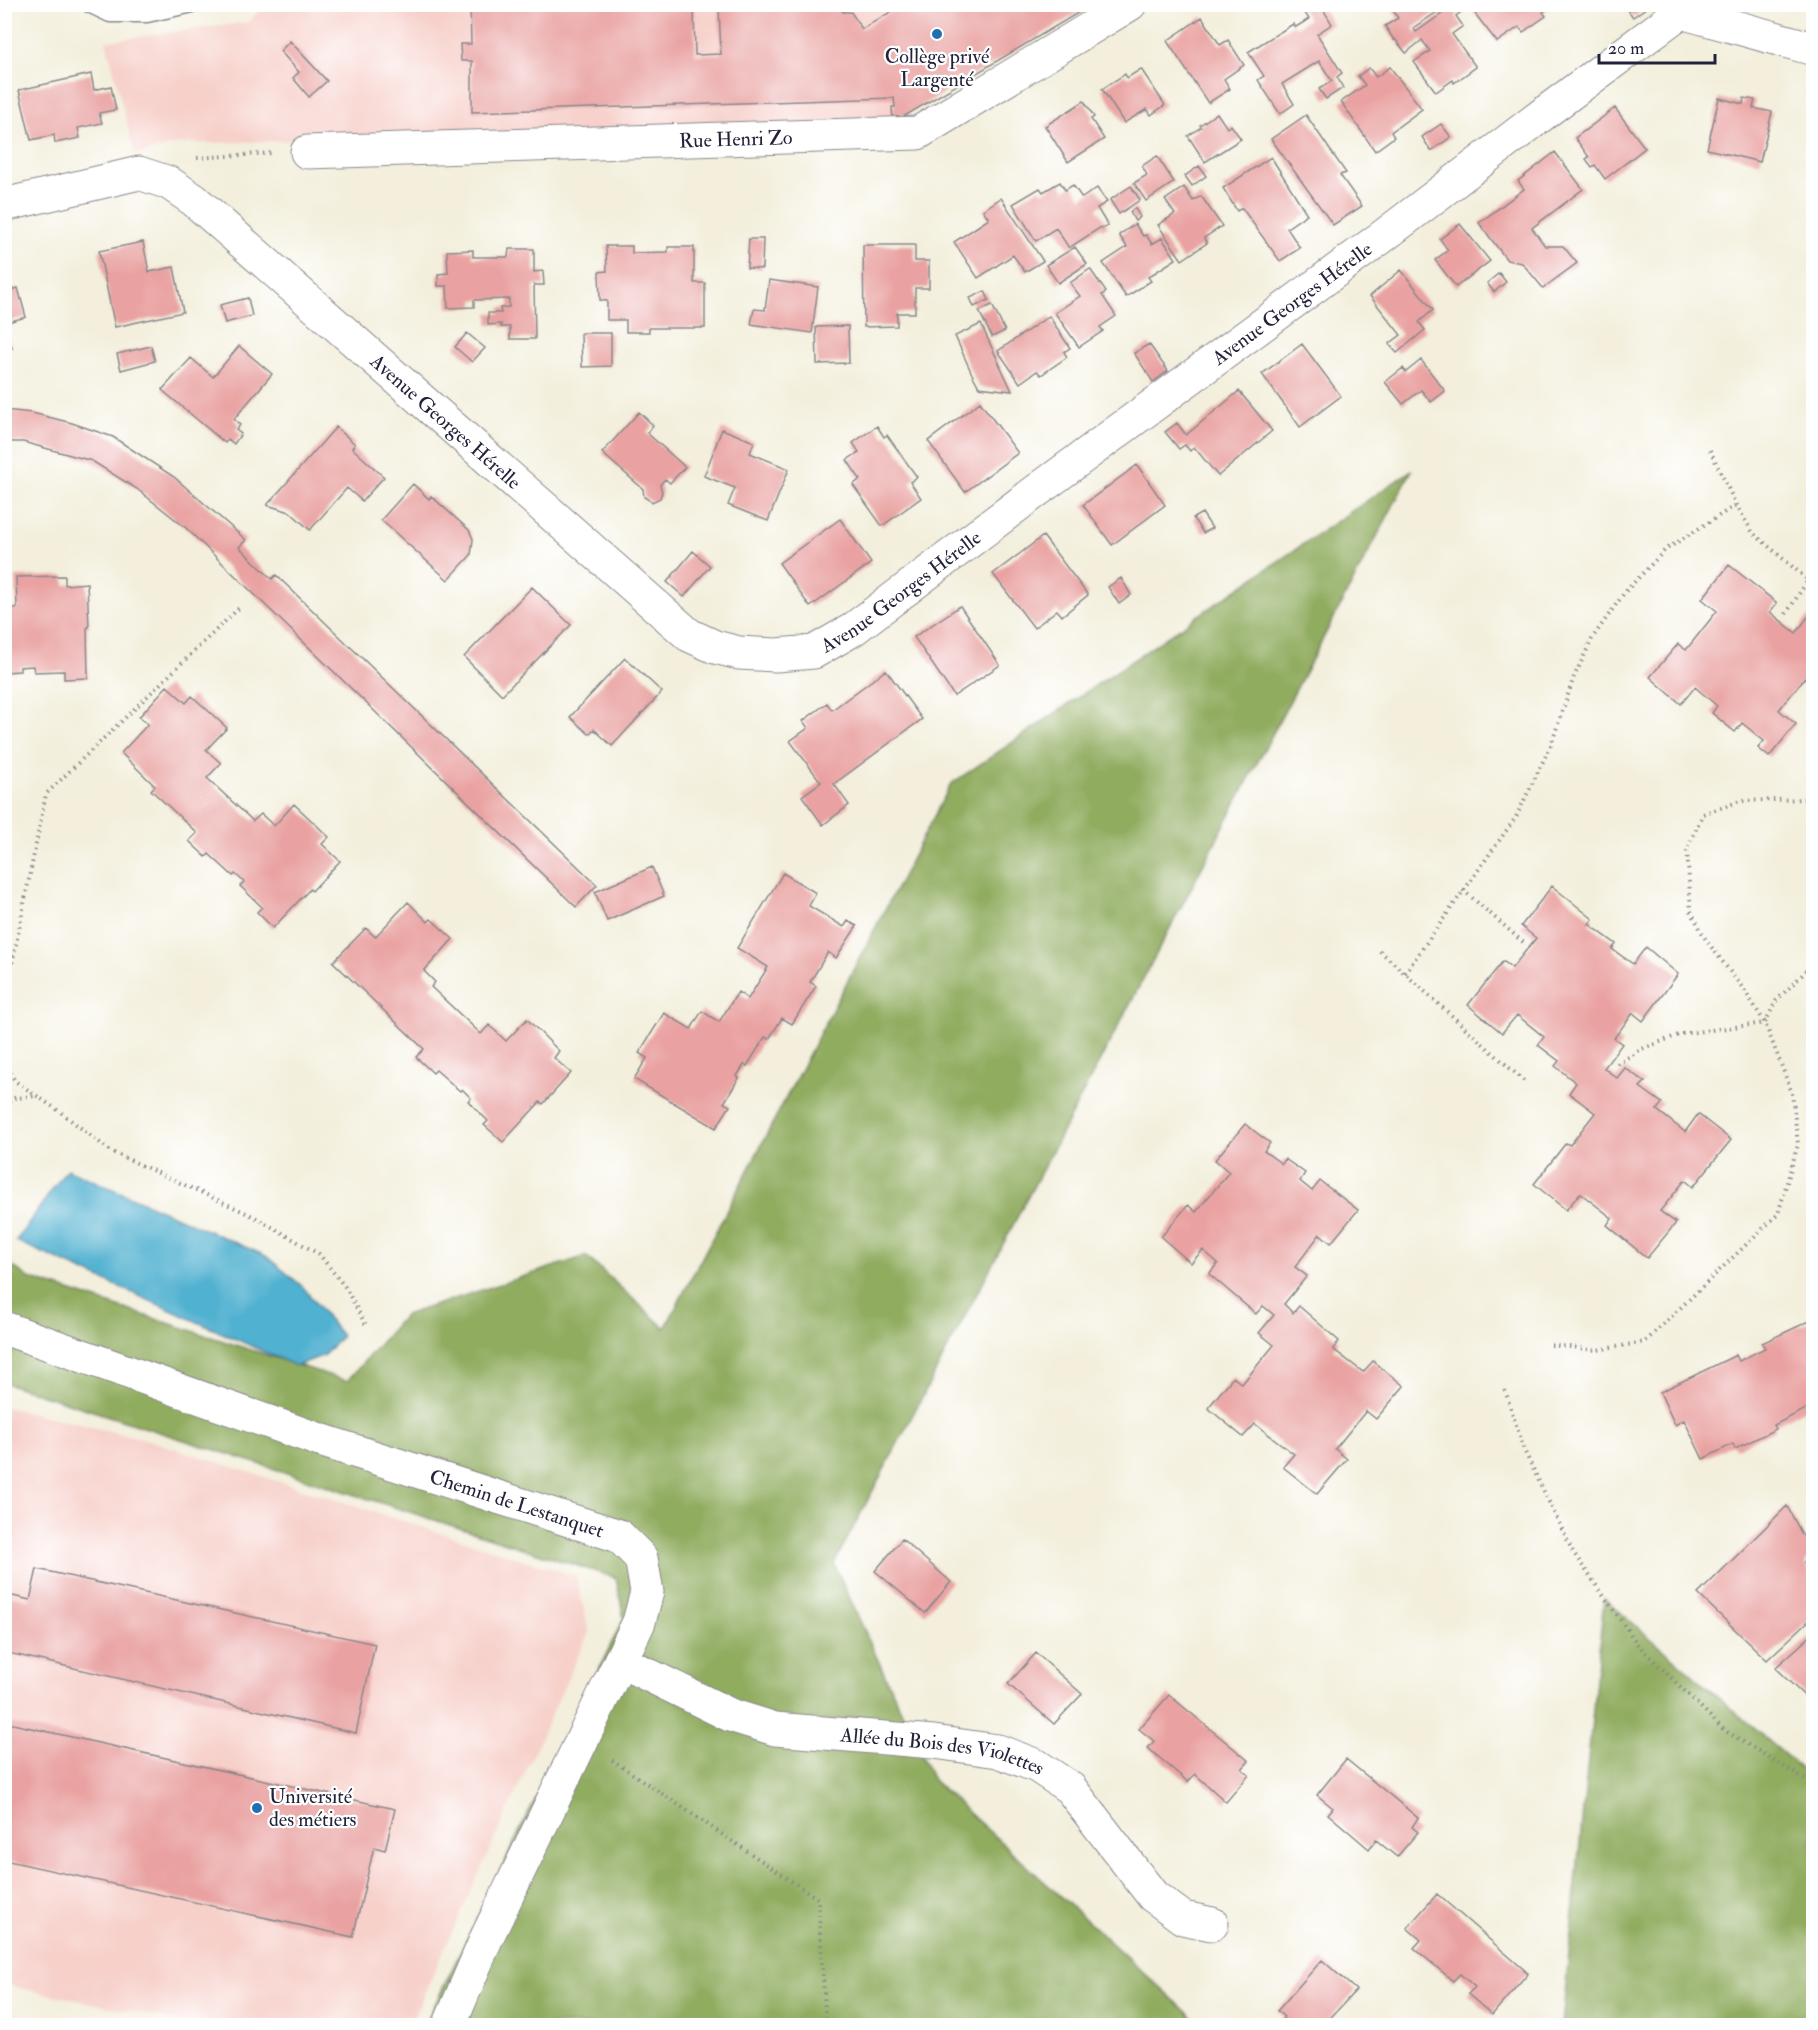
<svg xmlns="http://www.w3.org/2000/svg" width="1818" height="2030" viewBox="0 0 1818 2030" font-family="'IM FELL Double Pica',serif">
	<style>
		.built { fill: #f7d0ca }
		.forest { fill: #90ac5e; stroke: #59674c; stroke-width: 1.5 }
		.water { fill: #51b1d0; stroke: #3a6a86; stroke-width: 1.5 }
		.building { fill: #e9a2a1 }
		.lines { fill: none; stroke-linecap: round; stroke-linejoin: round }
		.lane-casing { stroke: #8a888c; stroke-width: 19 }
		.street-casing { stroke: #8a888c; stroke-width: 35 }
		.secondary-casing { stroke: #8a888c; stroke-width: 35 }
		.path { stroke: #8a888c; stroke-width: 4; stroke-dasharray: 1.5 4.5; stroke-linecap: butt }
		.lane { stroke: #fff; stroke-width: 16 }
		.street { stroke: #fff; stroke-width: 33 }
		.secondary { stroke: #fff; stroke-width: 33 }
		.poi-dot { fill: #1f6fb2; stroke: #fff; stroke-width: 2 }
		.labels { text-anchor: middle; stroke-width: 4.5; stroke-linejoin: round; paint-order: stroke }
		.poi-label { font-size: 20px; fill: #22223b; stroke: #fff }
		.street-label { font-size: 20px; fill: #22223b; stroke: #fff }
	</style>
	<rect width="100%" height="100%" fill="#fff"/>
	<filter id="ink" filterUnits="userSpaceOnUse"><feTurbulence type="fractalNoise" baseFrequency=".0167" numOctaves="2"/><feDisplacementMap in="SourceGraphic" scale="12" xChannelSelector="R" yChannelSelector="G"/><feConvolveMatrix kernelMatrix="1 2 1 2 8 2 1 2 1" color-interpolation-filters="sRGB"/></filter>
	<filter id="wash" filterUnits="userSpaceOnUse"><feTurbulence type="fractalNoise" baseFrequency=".008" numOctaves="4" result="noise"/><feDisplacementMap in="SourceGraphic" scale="24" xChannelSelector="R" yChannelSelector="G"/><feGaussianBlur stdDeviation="1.35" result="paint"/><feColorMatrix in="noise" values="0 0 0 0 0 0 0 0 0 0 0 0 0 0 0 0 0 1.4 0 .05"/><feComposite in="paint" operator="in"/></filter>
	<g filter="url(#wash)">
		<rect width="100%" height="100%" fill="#f3efdc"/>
		<!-- built -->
		<path class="built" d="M266,4l827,1 -200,118 -715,21 -43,11 -29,-114 142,-19z
			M5,1407l140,32 431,137 13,56 -179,393h-214l-191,-40z"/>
		<!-- forest -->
		<path class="forest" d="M1412,470l-578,1094 99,216 268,245h-776l199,-407 -8,-40 -611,-195 -1,-123 25,18 318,103 58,-66 181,-59 79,72 286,-544z
			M1604,1598l209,181v246h-251z"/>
		<!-- water -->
		<path class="water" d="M67,1169l199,87 37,31 39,49 -18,19 -28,11 -280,-125z"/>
		<g id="blocks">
			<!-- building -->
			<path class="building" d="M470,4h224l1,51 26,-1 -2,-45 123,-4 1,7h8l11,17 42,-25h189l-200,119 -1,-16h3l-1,-9 -422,14v-51h-11l-1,-17h11z
				M1302,4h18l12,20 -15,10 25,39 -5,4 6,11 -17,11 -7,-10 13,-8 -13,-20 -37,23 12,20 -14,10 -22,-34 6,-4 -16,-24 45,-28 3,3 13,-8 -9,-13z
				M1389,4l9,2 35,-2 4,8 -24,16 3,4 34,-24 -2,-4h107l-12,8 3,4 -23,16 -4,-5 -22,15 -28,-36 -13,10 7,10 -11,8 24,33 -22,16 -1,-3 -17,12 -22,-30 16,-11 -8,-11 -16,13 -11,-14 -1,1 -9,-14 13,-8z
				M1624,5h26l-17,12z
				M1202,17l18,28 8,-5 16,25 -20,14 6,10 -22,14 -41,-62z
				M290,41l37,40 -18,16 -16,-19 6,-6 -19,-21z
				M1390,67l32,42 -31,23 3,5 -19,14 -34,-49 24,-17 -7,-9 11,-8 7,9z
				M1141,69l24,36 -14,10 -4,-6 -23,14 -22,-34 23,-15 2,4z
				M91,74l3,16 17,-4 5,24 -17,3 3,10 -24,5 2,10 -25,5 -1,-8 -23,5 -12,-50z
				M1719,98l24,6 1,-6 11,2 -2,8 19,4 -12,50 -53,-13z
				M1084,101l10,16 -3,2 13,20 -36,23 -23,-36z
				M1615,108l30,40 -40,31 -10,-14 -3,2 -6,-8 3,-2 -14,-19z
				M1217,113l10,15 4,-3 10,14 -36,23 -17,-26 13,-9 -1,-2z
				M1306,115l40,58 -6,2 22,31 -29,19 -62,-86z
				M1441,124l10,13 -20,14 -9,-14z
				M1555,152l28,37 -51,39 13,18h18l14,17 -34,25 -21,-25 -15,-3 -28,-37 45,-34 -6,-8z
				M1157,156l17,26 -28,19 -12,-18 13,-8 -5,-9z
				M1271,157l36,57 -20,14 13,20 -20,13 -38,-53 -5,3 -14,-23z
				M1199,166l7,10 -14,10 -7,-10z
				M1060,182l5,8 8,-5 9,13 15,-10 10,14 -10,6 11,18 -6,3 -1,-2 -32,21 -13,-20 -20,13 -23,-37 27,-16 3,4z
				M1131,186l9,14 -21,14 -9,-14z
				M1184,187l9,14 8,-5 21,30 -18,12 3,5 -25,17 -24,-35 17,-11 -10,-14z
				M1001,198l42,63 -18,11 -12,-17 -35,23 -24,-36 35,-23 -6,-9z
				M1135,208l5,9 -5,4 -5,-9z
				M1135,224l8,12 3,-1 6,9 10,-6 14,21 -28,18 3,4 -25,16 -23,-34 24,-16 -8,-12z
				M1460,224l30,37 -34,26 -21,-27 13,-10 -8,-11z
				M749,239h14l-1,30 -15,-1z
				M143,242l6,30 25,-5 9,45 -68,15 -16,-76z
				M863,245h52v16h14v27h-14v25h-18v13l-33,1z
				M606,246h26v7l36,-1v-5h26v36h11v45h-56v4h-23v-12h-19v-19l-7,-1 -1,-28 8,-1z
				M1075,247l12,17 -29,19 -12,-18z
				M509,249h25v23l9,-1 1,14h-10l1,54h-25v-12h-9v-3l-13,1v-12h13l-1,-5 9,-1v-8l-35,1v7l-26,1 -1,-22h-9v-12l10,-1 -1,-22 26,-1v7h35z
				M1090,269l16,23 -4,3 14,21 -16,11 3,4 -24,16 -24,-34 25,-17 -10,-13z
				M1401,270l32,40 -14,12 6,8 -28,23 -8,-9 12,-9 -31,-39z
				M1499,273l7,9 -12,10 -7,-9z
				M769,280l49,7 -6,46 -61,-9 3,-15 11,1z
				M18,288l8,29 -22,6v-31z
				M985,291l4,9 -15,7 -4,-9z
				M248,298l4,18 -27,7 -5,-18z
				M992,305l13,26 -13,6 -13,-26z
				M1049,316l21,32 -6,4 3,5 -26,18 -4,-4 -17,12 -22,-32z
				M981,324l17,37 14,30 -33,-4 -7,-13 -17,-38z
				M4,326l8,22 -8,2z
				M848,326l1,37 -32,1 -1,-37z
				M467,333l18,15 -13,14 -17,-15z
				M581,333h30v33l-29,1z
				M1149,344l19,27 -15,11 -19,-29z
				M1302,344l39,52 -41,31 -38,-53z
				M151,346l4,15 -34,9 -4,-16z
				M239,346l33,28 -38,45 6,6 -4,5 5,4 -7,10 -6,-5 -3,4 -63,-53 29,-32 22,19z
				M1421,360l24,31 -14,11 -10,-12 -18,14 -18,-22 18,-14 3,4z
				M1239,391l33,40 -54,45 -24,-29 -4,4 -5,-6 -6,4 -14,-17 12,-9 9,12z
				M980,402l38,51 -53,39 -37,-51z
				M4,410l28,3 40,10 41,14 61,40 72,63 -7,7 33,32 4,-4 321,310 -21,22 -390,-379 -49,-39 -45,-28 -69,-19h-19z
				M639,412l14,13 -6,8 38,34 -15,16 -5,-4 -5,6 2,7 -2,6 -8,4 -8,-5 -1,-8 -41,-36z
				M877,426l7,11 3,-2 30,42 -7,5 11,16 -39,28 -29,-41 7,-6 -13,-19 12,-8 -6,-9z
				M336,427l19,17 -3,4 32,29 -22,24 -15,-13 -37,42 -20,-18 -23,-7z
				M722,429l32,13 -4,11 39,16 -21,52 -40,-16 7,-17 -31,-12z
				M1137,465l28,40 -53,40 -29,-40z
				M413,484l16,15 2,-3 38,34 4,9 -2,16 -23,25 -67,-60z
				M1202,513l10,15 -9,5 -10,-15z
				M840,519l31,44 -61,44 -31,-44z
				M1043,536l45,59 -26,21 -5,-6 -23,18 -41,-54z
				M693,551l17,15 -26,31 -17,-15z
				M1729,565l48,38 -7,9 26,21 12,-16 6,4v51l-3,-2 -32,40 17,14 -27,33 -11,-9 6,-7 -22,-18 -7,9 -23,-19 5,-7 -22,-19 -14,17 -31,-27 28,-33 8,6 31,-39 -15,-12z
				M65,576v9l22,-2 2,44 -2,1 1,50 -24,1v-8l-30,1 -1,-6 -13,1v4l-16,1v-64h13l-1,-31z
				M1121,578l10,17 -12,9 -11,-17z
				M532,587l39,38 -69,70 -38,-38z
				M960,606l40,59 -46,31 -40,-59z
				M625,658l37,34 -50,54 -18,-17 -5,5 -19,-17z
				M886,670l36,49 -88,65 15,21 -26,20 -21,-29 19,-14 -31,-41 18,-13 -5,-7 24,-18 5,7z
				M167,686l19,17 6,-7 35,32 -21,22 15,13 -14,15 46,43 8,-7 13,12 20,-22 35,33 -7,7 18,17 -28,30 -2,-2 -37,39 -16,-16 5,-5 -22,-21 4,-4 -9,-8 -2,2 -24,-22 -3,3 -17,-16 8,-8 -46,-43 4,-4 -34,-33 27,-29 -9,-7z
				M652,867l12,29 -57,25 -12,-29z
				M783,873l33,20 -7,13 35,21 4,-6 9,5 -21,32 -8,-6 -18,30 6,4 -24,38 -10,-6 -13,21 -4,-2 -18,29 -3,-1 -7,11 2,2 -15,25 6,3 -14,22 -82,-49 13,-21 -8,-5 25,-40 27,16 11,-18 17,11 19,-30 10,7 20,-32 -31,-19z
				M1552,886l41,33 -4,5 27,20 -4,5 21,15 13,-17 32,27 -35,47 -10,-8 -19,25 8,6 -18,24 13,10 8,-10 20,14 -5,5 22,16 -5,7 28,22 13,-18 33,26 -38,47 -8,-7 -25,31 16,12 -29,35 -40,-33 5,-7 -32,-25 -14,17 -32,-26 32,-41 4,2 25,-32 -26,-20 7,-10 -21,-17 4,-5 -21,-16 6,-8 -27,-22 -15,18 -34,-28 35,-44 9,7 24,-30 -15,-12z
				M408,902l20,20 3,-3 22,20 -29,32 11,11 -4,5 50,47 8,-9 17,16 21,-22 32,32 -5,7 17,15 -28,31 -3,-2 -37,40 -19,-17 4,-4 -20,-20 3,-3 -9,-9 -2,2 -24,-21 -3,3 -17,-16 8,-8 -91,-87 33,-34 9,9z
				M1245,1124l25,19 -6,8 18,13 3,-5 20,14 -5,8 12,10 8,-10 38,29 -27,33 -11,-9 -25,33 12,9 -23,28 9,9 6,-7 40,35 -6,8 30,23 10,-11 31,25 -28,33 -10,-8 -31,38 12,10 -30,35 -34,-27 11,-13 -39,-30 -12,13 -35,-29 25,-31 9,7 32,-39 -15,-12 15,-18 -11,-9 -7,8 -47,-40 9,-11 -15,-13 -12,13 -30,-26 27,-32 8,7 33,-40 -14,-12z
				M1814,1319v86l-40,20 2,4 -41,20 -2,-5 -30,15 -19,-39 -9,5 -15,-33 76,-37 3,6 26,-13 -3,-5z
				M1787,1506l26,49 -9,8 10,16v37l-47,44 -69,-66z
				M902,1539l49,43 -26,31 -50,-42z
				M37,1569l338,75 -19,89 -352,-81v-58l26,6z
				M1814,1633v72l-39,-37z
				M1036,1653l46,41 -28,30 -46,-40z
				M1169,1695l80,66 -7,8 7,6 -23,27 -31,-28 -7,8 -40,-34 6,-7 -15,-12z
				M4,1722l391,87 -10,41 -11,-3 -21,90 -349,-77z
				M1346,1759l72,59 -6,9 6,5 -21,25 -21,-17 -7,9 -41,-35 5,-6 -16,-13z
				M1437,1894l91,79 -36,42 -24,-21 7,-7 -15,-13 -7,7 -39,-33 7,-8 -14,-12z
				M1322,1960l34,30 -32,35h-47l7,-8 -7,-6z"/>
		</g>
	</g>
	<g filter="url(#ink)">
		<use href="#blocks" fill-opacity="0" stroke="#8a888c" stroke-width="1.5"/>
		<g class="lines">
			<defs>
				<path id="lane" d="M89,4l21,10h37l46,-10"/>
				<g id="street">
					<path d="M1681,12l133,37"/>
					<path id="s1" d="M307,152l611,-19 212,-129"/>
					<path id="s2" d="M4,205l135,-32 30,10 25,17 495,435 26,12 24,6 37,2 38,-3 38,-22 183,-138 347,-255 169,-129 140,-104"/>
					<path id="s3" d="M620,1661l110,54 45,14 159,13 64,9 39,15 33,22 83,108 30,22 29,6"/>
				</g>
				<g id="secondary">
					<path id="s4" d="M4,1328l310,110 305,98 22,22 6,34 -8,30 -152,315 -38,89"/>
				</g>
			</defs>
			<!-- lane casing -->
			<use href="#lane" class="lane-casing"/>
			<!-- street casing -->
			<use href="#street" class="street-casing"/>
			<!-- secondary casing -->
			<use href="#secondary" class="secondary-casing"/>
			<!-- path -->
			<path class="path" d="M197,158l76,-5
				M1710,450l26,55 17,28 61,52
				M1786,614l22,-34
				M1463,890l60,52
				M1380,951l144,130
				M1405,973l111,-156 35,-72 23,-68 19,-40 32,-45 40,-42 71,-45
				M4,1004l42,-210 193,-186
				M4,1062l11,19 44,30 53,41 141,64 66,38 26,33 22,40
				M1617,1064l25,-15 39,-15 84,-11 11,-22 38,-38
				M4,1105l11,-7 21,-2
				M1551,1345l46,5 48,-8 133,-128 20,-70 -6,-51 -27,-70 -20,-32 -39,-51 -15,-29 -4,-62 16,-35 37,-13 66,-2 8,-6
				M1505,1390l19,60 49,102 65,93 86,85 90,55
				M612,1760l206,139 8,127"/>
			<!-- lane -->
			<use href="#lane" class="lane"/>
			<!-- street -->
			<use href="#street" class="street"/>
			<!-- secondary -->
			<use href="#secondary" class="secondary"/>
		</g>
	</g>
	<!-- markers -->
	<g class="poi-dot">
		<circle cx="937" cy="34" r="6"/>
		<circle cx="257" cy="1808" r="6"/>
	</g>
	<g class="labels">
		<!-- poi labels -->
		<g class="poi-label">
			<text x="937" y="63">Collège privé<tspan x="937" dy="23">Largenté</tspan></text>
			<text x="269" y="1803" text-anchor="start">Université<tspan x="269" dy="23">des métiers</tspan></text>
		</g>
		<!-- street labels -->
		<g class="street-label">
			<text dy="7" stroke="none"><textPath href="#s1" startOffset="429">Rue Henri Zo</textPath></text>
			<text dy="7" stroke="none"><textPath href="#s2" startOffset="1580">Avenue Georges Hérelle</textPath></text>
			<text dy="7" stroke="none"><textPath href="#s2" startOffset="536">Avenue Georges Hérelle</textPath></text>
			<text dy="7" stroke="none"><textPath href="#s2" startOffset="1094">Avenue Georges Hérelle</textPath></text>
			<text dy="7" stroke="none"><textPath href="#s4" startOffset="542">Chemin de Lestanquet</textPath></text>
			<text dy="7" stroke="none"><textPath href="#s3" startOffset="339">Allée du Bois des Violettes</textPath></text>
		</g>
	</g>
	<!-- margin -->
	<rect width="1818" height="2030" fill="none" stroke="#fff" stroke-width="24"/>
	<!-- scale -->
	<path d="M1599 54v9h116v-9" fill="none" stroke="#22223b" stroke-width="3"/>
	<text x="1608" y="54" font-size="18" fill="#22223b" stroke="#ffffff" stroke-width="4.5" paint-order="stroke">20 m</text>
</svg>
